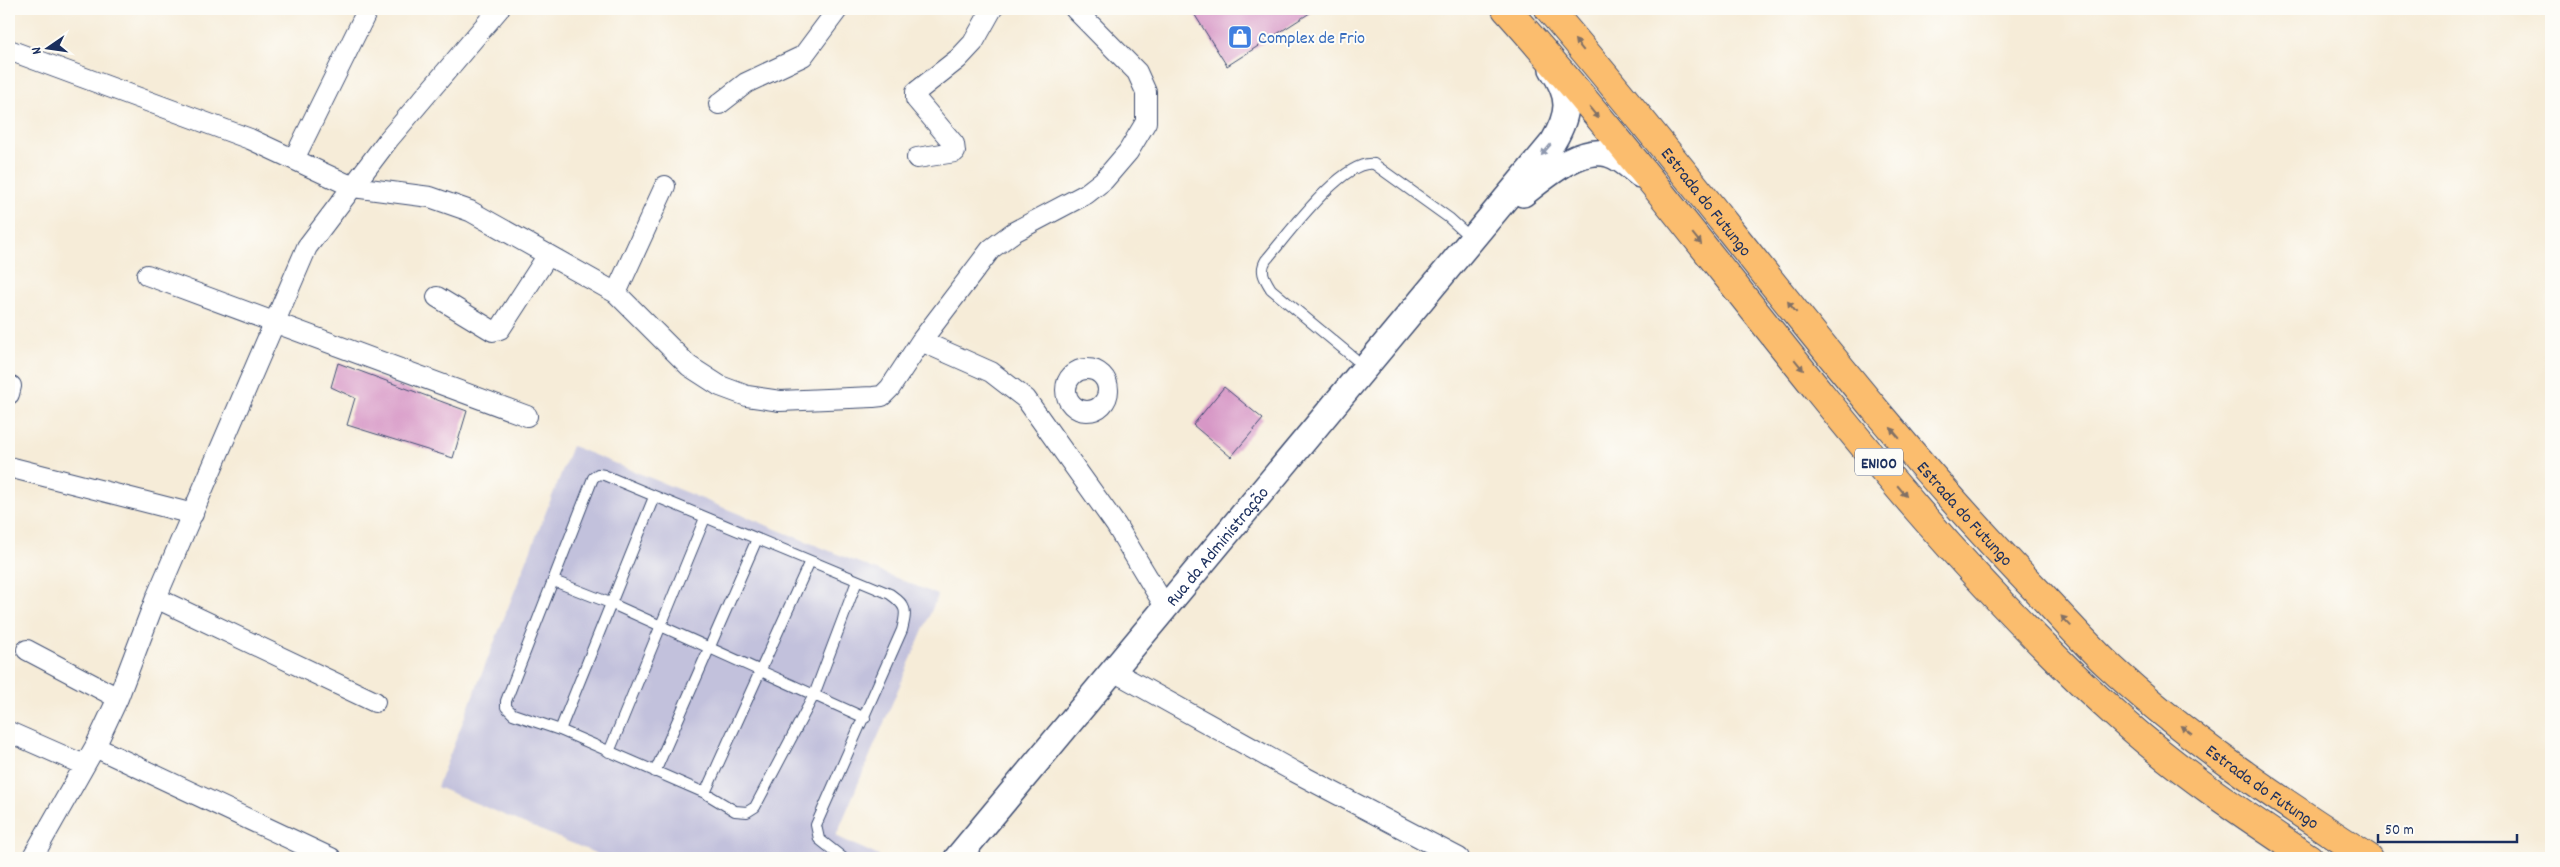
<svg xmlns="http://www.w3.org/2000/svg" width="2560" height="867" viewBox="0 0 2560 867" font-family="Dekko,sans-serif">
	<style>
		.industrial { fill: #c2c1dc }
		.building { fill: #d797c6 }
		.lines { fill: none; stroke-linecap: round; stroke-linejoin: round }
		.service-casing { stroke: #3c4b70; stroke-width: 12 }
		.minor-casing { stroke: #3c4b70; stroke-width: 22 }
		.tertiary-casing { stroke: #3c4b70; stroke-width: 28 }
		.trunk-casing { stroke: #3c4b70; stroke-width: 30 }
		.service { stroke: #fff; stroke-width: 10 }
		.minor { stroke: #fff; stroke-width: 20 }
		.tertiary { stroke: #fff; stroke-width: 25 }
		.trunk { stroke: #fbbd6e; stroke-width: 28 }
		.oneway { fill: #806f65 }
		.oneway2 { fill: #8d97ae }
		.labels { text-anchor: middle; stroke-width: 4; stroke-linejoin: round; paint-order: stroke }
		.shield { fill: #fdfcf7; stroke: #5f6c8c; stroke-width: 1 }
		.shield-label { font-size: 16px; font-weight: bold; fill: #1b2f5e }
		.shop-label { font-size: 18px; fill: #366cbe; stroke: #fdfcf7; text-anchor: start }
		.street-label { font-size: 18px; fill: #1b2f5e; stroke: #fdfcf7 }
	</style>
	<rect width="100%" height="100%" fill="#fdfcf7"/>
	<filter id="ink" filterUnits="userSpaceOnUse"><feTurbulence type="fractalNoise" baseFrequency=".02" numOctaves="2"/><feDisplacementMap in="SourceGraphic" scale="10" xChannelSelector="R" yChannelSelector="G"/><feConvolveMatrix kernelMatrix="1 2 1 2 8 2 1 2 1" color-interpolation-filters="sRGB"/></filter>
	<filter id="wash" filterUnits="userSpaceOnUse"><feTurbulence type="fractalNoise" baseFrequency=".0096" numOctaves="4" result="noise"/><feDisplacementMap in="SourceGraphic" scale="20" xChannelSelector="R" yChannelSelector="G"/><feGaussianBlur stdDeviation="1.12" result="paint"/><feColorMatrix in="noise" values="0 0 0 0 0 0 0 0 0 0 0 0 0 0 0 0 0 1.4 0 .05"/><feComposite in="paint" operator="in"/></filter>
	<g filter="url(#wash)">
		<rect width="100%" height="100%" fill="#f6ecd8"/>
		<!-- industrial -->
		<path class="industrial" d="M572,446l366,149 -102,241 47,22h-276l-170,-71z"/>
		<g id="blocks">
			<!-- building -->
			<path class="building" d="M1191,9h125l-89,57z
				M338,363l129,48 -14,47 -106,-33 8,-27 -24,-11z
				M1224,387l39,32 -32,38 -38,-32z"/>
		</g>
	</g>
	<g filter="url(#ink)">
		<use href="#blocks" fill-opacity="0" stroke="#3c4b70" stroke-width="1"/>
		<g class="lines">
			<defs>
				<path id="service" d="M1365,367l-94,-78c-6,-10 -12,-18 -5,-29 20,-23 77,-102 108,-96l75,54 22,20
					M554,581l56,22 255,115
					M560,730l94,-233
					M609,752l96,-234
					M655,772l102,-233
					M705,793l105,-232
					M843,858l-24,-19 -3,-14 86,-195c5,-20 5,-24 -12,-36l-286,-119 -6,-1 -5,4 -87,223v6l7,7 47,16 145,63 30,18 12,1 8,-5 59,-112 43,-114"/>
				<path id="minor" d="M9,50l241,89 103,48 77,10 40,14 146,82 73,73 31,20 27,10 33,5 93,-4 9,-1 8,-8 31,-47 70,-92 23,-17 72,-38 18,-14 24,-28 18,-30v-30l-9,-20 -62,-63
					M719,104l27,-21 57,-27 35,-47
					M917,158l38,-6 -1,-8 -38,-45v-7l42,-33 15,-16 19,-34
					M294,159l74,-150
					M147,275l380,141
					M616,293l49,-107
					M437,297l56,34 7,-2 48,-74
					M921,341l70,31 35,27 90,126 50,83
					M1066 390a21 21 0 1 1 42 0a21 21 0 1 1-42 0Z
					M9,394l2,-8
					M9,467l184,47
					M156,598l219,104
					M27,650l91,48
					M1113,671l182,101 164,86
					M9,732l75,33
					M95,747l236,111
					M32,858l63,-111 23,-49 38,-100 151,-351 81,-107 111,-131"/>
				<g id="tertiary">
					<path d="M1523,194c21,-16 56,-48 85,-40 12,3 22,13 32,21"/>
					<path id="s1" d="M957,858l596,-716c17,-29 18,-45 -1,-73"/>
				</g>
				<g id="trunk">
					<path d="M1506,9c210,234 382,503 618,713 57,51 122,94 185,136"/>
					<path id="s2" d="M1549,9c166,193 313,402 491,585 22,23 43,47 66,69 80,75 172,136 263,195"/>
				</g>
			</defs>
			<!-- service casing -->
			<use href="#service" class="service-casing"/>
			<!-- minor casing -->
			<use href="#minor" class="minor-casing"/>
			<!-- tertiary casing -->
			<use href="#tertiary" class="tertiary-casing"/>
			<!-- trunk casing -->
			<use href="#trunk" class="trunk-casing"/>
			<!-- service -->
			<use href="#service" class="service"/>
			<!-- minor -->
			<use href="#minor" class="minor"/>
			<!-- tertiary -->
			<use href="#tertiary" class="tertiary"/>
			<!-- trunk -->
			<use href="#trunk" class="trunk"/>
		</g>
		<!-- one-way arrows -->
		<defs><path id="oneway-solid" d="M-6-.8H1V-3.2L6.5 0L1 3.2V.8H-6Z" transform="scale(1.25)"/></defs>
		<g class="oneway">
			<use href="#oneway-solid" transform="translate(1579 45) rotate(-129)"/>
			<use href="#oneway-solid" transform="translate(1594 113) rotate(51)"/>
			<use href="#oneway-solid" transform="translate(1697 239) rotate(51)"/>
			<use href="#oneway-solid" transform="translate(1792 307) rotate(-128)"/>
			<use href="#oneway-solid" transform="translate(1799 365) rotate(51)"/>
			<use href="#oneway-solid" transform="translate(1895 433) rotate(-130)"/>
			<use href="#oneway-solid" transform="translate(1902 491) rotate(50)"/>
			<use href="#oneway-solid" transform="translate(2066 621) rotate(-134)"/>
			<use href="#oneway-solid" transform="translate(2186 730) rotate(-143)"/>
		</g>
		<use class="oneway2" href="#oneway-solid" transform="translate(1546 150) rotate(130)"/>
	</g>
	<!-- icons -->
	<defs>
		<symbol id="shop-square" viewBox="-11 -11 22 22"><rect x="-9" y="-9" width="18" height="18" rx="4" fill="#3f7fe0" stroke="#fdfcf7"/><path d="M-5-2.5h2.3a2.7 3.5 0 0 1 5.4 0H5L5.5 6h-11ZM-1.5-2.5h3a1.5 2.3 0 0 0-3 0Z" fill="#fff"/></symbol>
	</defs>
	<g fill-rule="evenodd">
		<use href="#shop-square" x="1226" y="23" width="28" height="28"/>
	</g>
	<g class="labels">
		<!-- shield labels -->
		<rect class="shield" x="1855" y="448.5" width="48" height="27" rx="4"/>
		<g class="shield-label">
			<text x="1879" y="468">EN100</text>
		</g>
		<!-- shop labels -->
		<g class="shop-label">
			<text x="1258" y="43">Complex de Frio</text>
		</g>
		<!-- street labels -->
		<g class="street-label">
			<text dy="6" stroke="none"><textPath href="#s2" startOffset="249">Estrada do Futungo</textPath></text>
			<text dy="6" stroke="none"><textPath href="#s2" startOffset="654">Estrada do Futungo</textPath></text>
			<text dy="6" stroke="none"><textPath href="#s1" startOffset="406">Rua da Administração</textPath></text>
			<text dy="6" stroke="none"><textPath href="#s2" startOffset="1059">Estrada do Futungo</textPath></text>
		</g>
	</g>
	<!-- margin -->
	<rect width="2560" height="867" fill="none" stroke="#fdfcf7" stroke-width="30"/>
	<!-- north arrow -->
	<g transform="translate(48 48) rotate(257)" stroke="#fdfcf7" stroke-width="4" paint-order="stroke">
	<path d="M0-4L9 19L0 12L-9 19Z" fill="#1b2f5e"/>
	<text y="-8" font-size="14" font-weight="bold" text-anchor="middle" fill="#1b2f5e">N</text>
	</g>
	<!-- scale -->
	<path d="M2378 834v8h139v-8" fill="none" stroke="#1b2f5e" stroke-width="2.5"/>
	<text x="2385" y="834" font-size="15" fill="#1b2f5e" stroke="#fdfcf7" stroke-width="4" paint-order="stroke">50 m</text>
</svg>
